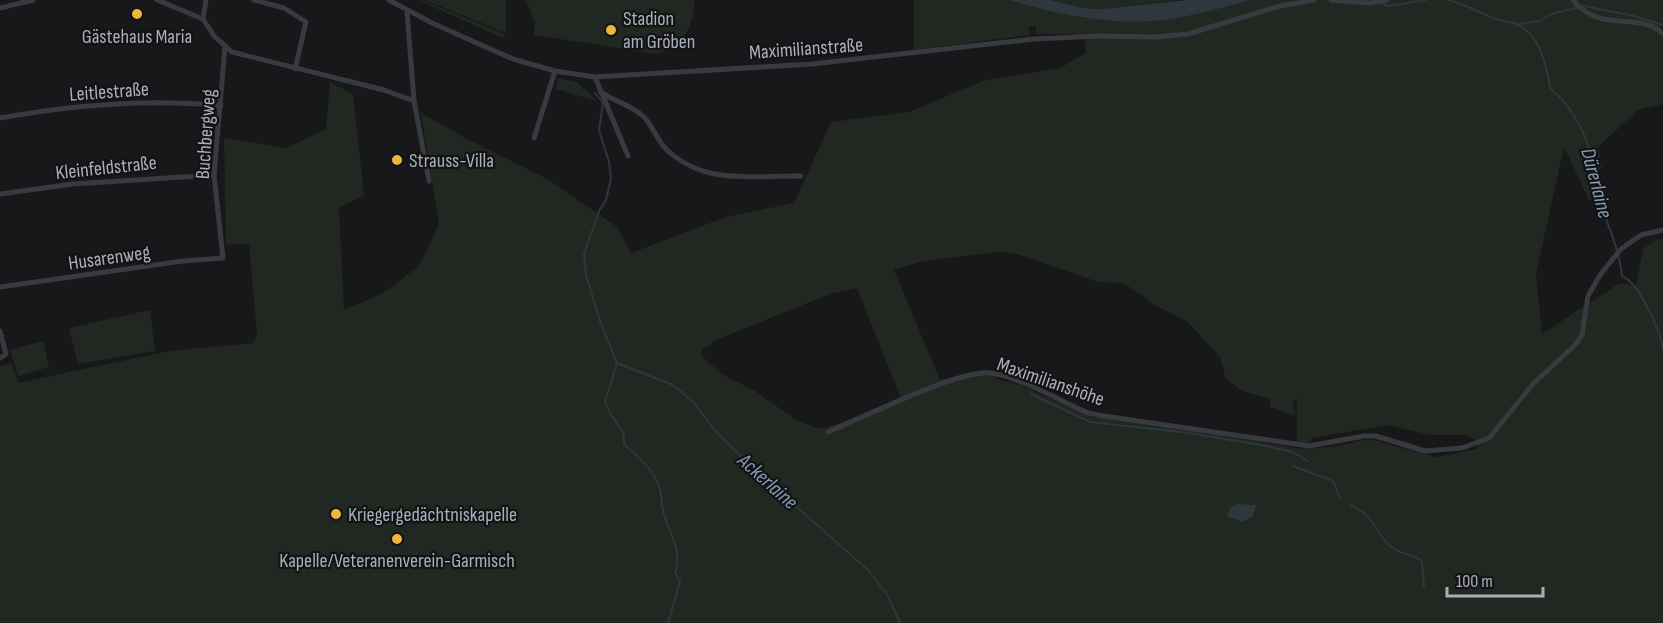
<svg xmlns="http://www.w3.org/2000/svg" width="1663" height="623" viewBox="0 0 1663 623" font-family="'Sofia Sans Condensed',sans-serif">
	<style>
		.green { fill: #202821; fill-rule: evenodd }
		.water { fill: #2e373e }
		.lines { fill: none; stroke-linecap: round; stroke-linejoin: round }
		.stream { stroke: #2e373e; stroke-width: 2 }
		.minor { stroke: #393a3f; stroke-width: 5 }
		.poi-dot { fill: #edb63d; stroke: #131315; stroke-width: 2 }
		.labels { text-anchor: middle; stroke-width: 4.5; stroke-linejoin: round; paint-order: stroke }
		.poi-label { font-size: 20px; fill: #abafb9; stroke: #131315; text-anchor: start }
		.street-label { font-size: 20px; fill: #abafb9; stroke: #131315 }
		.water-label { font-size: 21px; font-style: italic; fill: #839cb3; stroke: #131315 }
	</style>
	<rect width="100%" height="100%" fill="#18181a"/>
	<!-- green -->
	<path class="green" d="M418,0h3l84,34 -2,4z
		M425,0h81v33z
		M526,0h168c1,26 -12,47 -37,54l-123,-19 1,-12z
		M914,0h96l74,18h93l75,-18h411v25l-4,5 4,4v70l-25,6 -40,37 4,18 -12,37 -26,-55 -28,127 6,60 78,-51 16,3 7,-37 15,-10 5,1v383h-1663v-257l12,-3 6,20 151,-32 84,-8 4,-8 -8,-91 -23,1 -2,-107 62,10 40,-19 4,-47 23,12 11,102 -25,11 5,103 39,-17 36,-27 20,-42 -18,-111 52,29 73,36 71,49 14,26 95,-36 68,-14 37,-81 78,-10 77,-32 74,-12 26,-15 -2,-19h-48v-7l-8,-1 2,9 -116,15zM999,252l18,2 81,28 26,1 29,21 35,18 32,35 6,22 16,12 28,8v8l26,9 -4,-15 5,-2v43l14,2v-6l77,-13 42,10h36l9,4 3,10 -42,8 -67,-18 -37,8 -30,2 -133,-23 -77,-9 -72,-32 -20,-5 -15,-11 -45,11 -46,-110 29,-9zM857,288l44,110 -66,27 -17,4 -23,-10 -40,-28 -32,-16 -22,-20 1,-5 16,-11 112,-45z
		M1051,0h128l-78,9 -19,-1z
		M558,78l19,4 20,19 -41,-12z
		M150,310l5,41 -77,13 -9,-36z
		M43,341l6,26 -31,9 -8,-26z"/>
	<!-- water -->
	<path class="water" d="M1009,0h42l31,8 19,1 87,-9h64c-25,6 -50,14 -76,18 -55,10 -114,-2 -167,-18z
		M1236,504l20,1 -3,11 -10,6 -16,-6 4,-9z"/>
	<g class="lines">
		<!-- stream -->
		<path class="stream" d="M1449,0c16,5 29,11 44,18 7,3 16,3 23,6 23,9 31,42 34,64 25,21 39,53 46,84 1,9 0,20 3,28 9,25 20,49 23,76 17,7 38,54 41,73
			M1380,2l9,4 37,-6
			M1519,24l21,-3 11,-7 33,-8 50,10 29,9
			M595,93l8,10 -4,27 10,32 2,17 -5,21 -7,11 -15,43 2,21 14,46 17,42 -12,39 6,13 13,19v11c13,9 32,28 36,44 2,10 1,18 5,28 6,19 17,34 10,55l5,9 -12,42
			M617,363l56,22 19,16 26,33 38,37 112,99 20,26 12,27
			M1031,394l59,28 91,10 81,13 30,7 16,9
			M1293,466l40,15 7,18
			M1350,505c29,12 27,36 46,45 9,5 17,4 26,11l2,26"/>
		<!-- minor -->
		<path class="minor" d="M157,0l46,19 11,17 18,16 152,38 30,11
			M254,0l30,8 22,14 -11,47
			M389,0l43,23 81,36 42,12 40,6 217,-13 222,-25 64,-3 57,1 33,-3 92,-28 34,-6
			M1331,0l39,3 17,-3
			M1573,0c26,34 69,11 90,34
			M0,8l33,-8
			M407,11l7,90 15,80
			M203,19l3,-19
			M595,77l33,79
			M600,91c13,11 31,13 44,26 9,9 13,24 24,34 39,35 86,24 133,25
			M0,118c73,-13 147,-20 221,-12
			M534,138l21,-67
			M0,194l73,-10 141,-9
			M0,287l183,-26 40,-3 -9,-83 11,-128
			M0,331l6,23 -6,4
			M828,432c36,-15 129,-62 163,-59 26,3 72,29 97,40l16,3 205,30 55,-10h12l49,15 37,-3 27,-10 44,-54 43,-40 6,-9 6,-39 12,-21 21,-26 20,-14 22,-5"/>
	</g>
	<!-- markers -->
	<g class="poi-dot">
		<circle cx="137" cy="14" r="6"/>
		<circle cx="611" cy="30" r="6"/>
		<circle cx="397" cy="160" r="6"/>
		<circle cx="336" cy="514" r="6"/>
		<circle cx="397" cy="539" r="6"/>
	</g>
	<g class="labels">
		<!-- poi labels -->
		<g class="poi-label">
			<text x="623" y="25">Stadion<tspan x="623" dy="23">am Gröben</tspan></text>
			<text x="137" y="43" text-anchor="middle">Gästehaus Maria</text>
			<text x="409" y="167">Strauss-Villa</text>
			<text x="348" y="521">Kriegergedächtniskapelle</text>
			<text x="397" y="567" text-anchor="middle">Kapelle/Veteranenverein-Garmisch</text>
		</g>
		<!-- street labels -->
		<g class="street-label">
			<text transform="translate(806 48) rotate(-4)" y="7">Maximilianstraße</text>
			<text transform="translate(109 91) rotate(-4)" y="7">Leitlestraße</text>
			<text transform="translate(205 134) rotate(-86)" y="7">Buchbergweg</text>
			<text transform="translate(106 167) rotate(-6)" y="7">Kleinfeldstraße</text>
			<text transform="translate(109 257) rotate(-8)" y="7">Husarenweg</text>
			<text transform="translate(1051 381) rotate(19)" y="7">Maximilianshöhe</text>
		</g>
		<!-- water labels -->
		<g class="water-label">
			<text transform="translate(1597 183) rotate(75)" y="7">Dürerlaine</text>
			<text transform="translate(768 481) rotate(42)" y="7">Ackerlaine</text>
		</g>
	</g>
	<!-- scale -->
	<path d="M1447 587v9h96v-9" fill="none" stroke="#abafb9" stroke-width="3"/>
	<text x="1456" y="587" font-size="18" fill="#abafb9" stroke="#131315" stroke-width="4.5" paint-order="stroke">100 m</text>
</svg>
